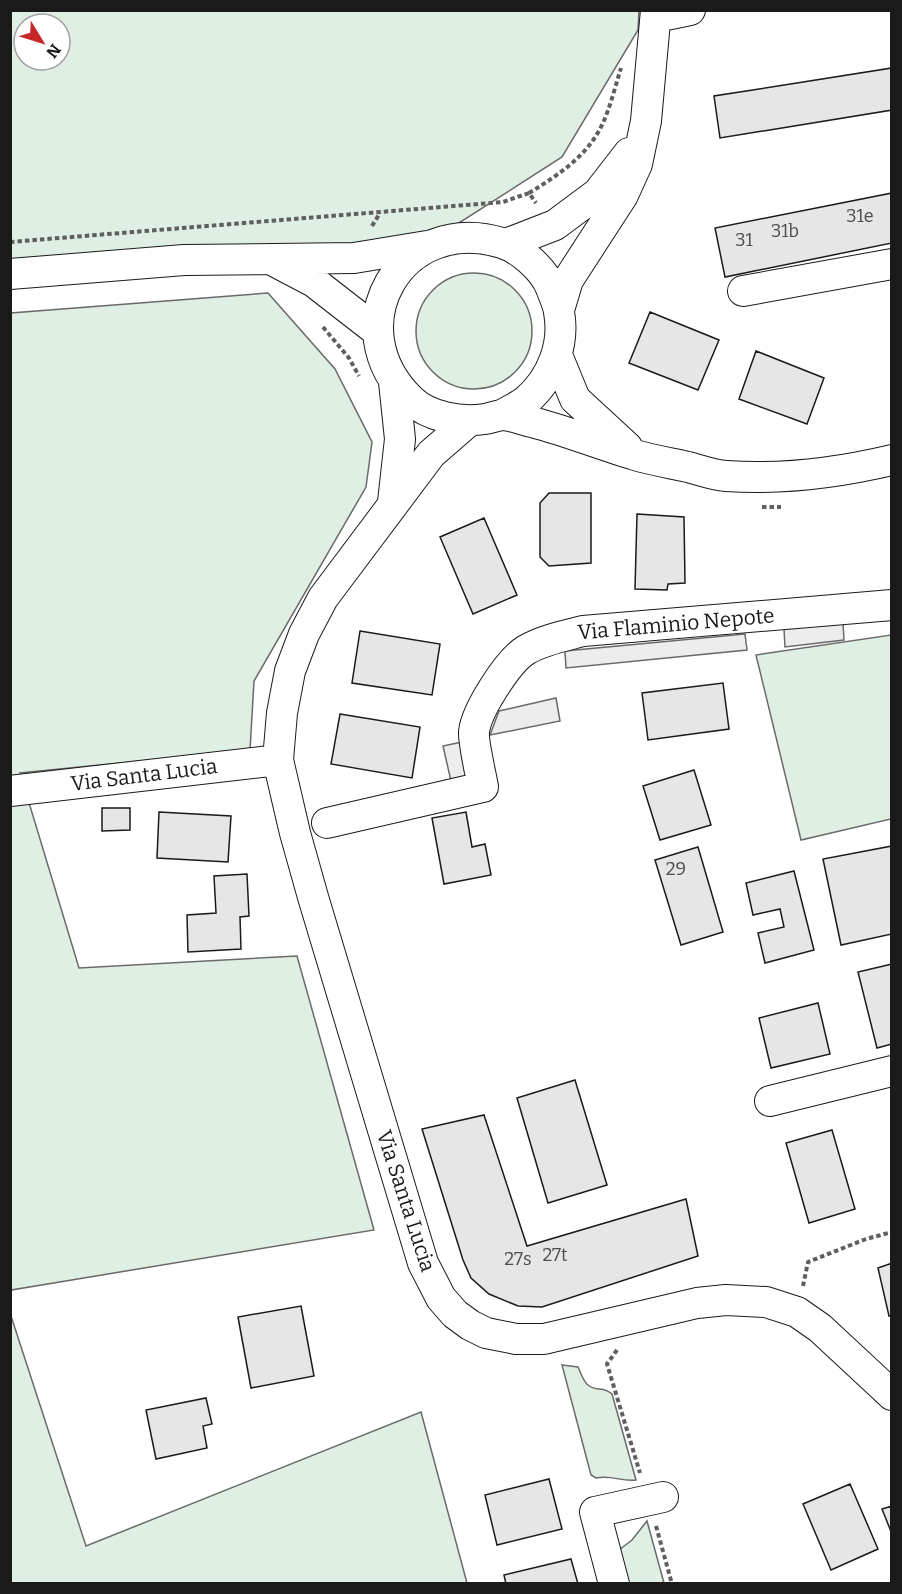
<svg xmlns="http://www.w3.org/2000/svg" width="902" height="1594" viewBox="0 0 902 1594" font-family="Bitter,serif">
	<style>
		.green { fill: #e0efe3; stroke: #6a6a6a; stroke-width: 1.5; fill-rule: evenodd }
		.parking { fill: #ededed; stroke: #6a6a6a; stroke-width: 1.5 }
		.building { fill: #e6e6e6; stroke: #1a1a1a; stroke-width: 1.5 }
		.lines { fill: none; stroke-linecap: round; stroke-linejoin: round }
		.minor-casing { stroke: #1a1a1a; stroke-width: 32 }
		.path { stroke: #5f5f5f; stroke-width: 4; stroke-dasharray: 4.5 3; stroke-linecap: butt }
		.minor { stroke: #fff; stroke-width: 30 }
		.labels { text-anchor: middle; stroke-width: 4.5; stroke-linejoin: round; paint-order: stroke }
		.number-label { font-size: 18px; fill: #4d4d4d }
		.street-label { font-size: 21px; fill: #1a1a1a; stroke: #fff }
	</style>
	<rect width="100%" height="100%" fill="#fff"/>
	<!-- green -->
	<path class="green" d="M11,11h628l-1,19 -76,127 -114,73 -187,36 -250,-3zM24,24h36v36h-36z
		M416 331a58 58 0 1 1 116 0a58 58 0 1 1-116 0Z
		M268,293l67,76 37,73 -6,45 -112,194 -4,69 -230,23 59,195 218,-12 77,274 -363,60v-977z
		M891,635v184l-90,21 -45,-185z
		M10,1313l76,233 335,-134 46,171h-456z
		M562,1365l16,2c3,6 5,14 10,18 8,7 15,1 24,9l24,86c-14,2 -23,-5 -40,-2l-5,-3z
		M647,1521l17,62h-38l-7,-33 13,-10z"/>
	<!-- parking -->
	<path class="parking" d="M843,623l1,17 -59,7 -1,-18z
		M745,634l2,16 -181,18 -1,-17z
		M556,698l4,23 -70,14 9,-24z
		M462,742l8,35 -19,4 -8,-35z"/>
	<!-- building -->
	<path class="building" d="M892,68v42l-172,28 -6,-42z
		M892,193v50l-167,34 -10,-49z
		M650,312l69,28 -21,50 -69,-27z
		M756,351l68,27 -17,46 -68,-25z
		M549,493h42v70l-42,3 -9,-9v-54z
		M637,514l47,3 1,66 -17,1 -1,6 -32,-1z
		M484,518l33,77 -44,19 -33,-77z
		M360,631l80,13 -8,51 -80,-12z
		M723,683l6,46 -81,11 -6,-47z
		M340,714l80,13 -8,51 -81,-14z
		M694,770l17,55 -51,15 -17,-54z
		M102,808h28v22l-28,1z
		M159,812l72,4 -3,46 -71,-4z
		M466,812l6,35 13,-3 6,31 -47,9 -12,-66z
		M892,846v88l-51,11 -18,-86z
		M698,847l25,85 -42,13 -26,-85z
		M794,871l20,79 -49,13 -7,-30 26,-6 -4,-18 -27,6 -7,-32z
		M247,874l2,42 -9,1 1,32 -53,3 -1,-37 29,-2 -2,-37z
		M892,964v80l-15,4 -19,-76z
		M818,1003l12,51 -59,14 -12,-50z
		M575,1080l32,105 -59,18 -31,-105z
		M484,1115l43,131 159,-47 12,57 -156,51 -24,-1 -29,-12 -18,-16 -8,-18 -41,-131z
		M832,1130l23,79 -46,14 -23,-80z
		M892,1263v52l-3,1 -11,-48z
		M301,1306l13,70 -63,12 -13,-71z
		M206,1398l6,26 -9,2 4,22 -51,11 -10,-49z
		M549,1479l13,50 -65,16 -12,-50z
		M850,1484l28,65 -47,21 -28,-66z
		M892,1506v28l-10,-25z
		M571,1559l7,25h-72l-2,-9z"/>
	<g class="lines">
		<defs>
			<path id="minor" d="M656,17l34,-7
				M506,244l49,-19 43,-32 31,-40
				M274,261l40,21 63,49
				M10,274l174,-14 170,-2 73,-12
				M743,291l149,-27
				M559,310l9,-30 55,-85 14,-31 9,-43 10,-111
				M557,355l18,44 52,48
				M502,415c8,-5 18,-9 25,-15 25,-22 38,-56 32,-88 -1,-8 -5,-16 -8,-24 -7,-18 -30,-39 -49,-45 -101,-31 -167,84 -91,157 18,17 50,23 74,19 6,-1 13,-4 19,-4 9,1 19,5 28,7 35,9 69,23 103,33 17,5 35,8 53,12 12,3 25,8 38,9 56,4 111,-3 166,-16
				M469,421l-38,33 -108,144 -19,36 -14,37 -8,42 -4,47 17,73 18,64 110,366 18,35 14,16 15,11 16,8 30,6h28l153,-36 29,-3 40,2 31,10 23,16 72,67
				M393,502l7,-63 -6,-57
				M10,791l268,-31
				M327,823l156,-36c-2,-12 -10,-45 -9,-55 2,-21 34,-71 52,-82 17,-10 38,-14 57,-19l309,-26
				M770,1101l122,-30
				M614,1584l-19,-72 68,-15"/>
		</defs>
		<!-- minor casing -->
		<use href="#minor" class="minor-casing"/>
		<!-- path -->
		<path class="path" d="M529,193c28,-17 57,-36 72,-66 9,-18 14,-40 20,-59
			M372,226l8,-13
			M10,242l493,-40 26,-9 7,10
			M323,327l26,31 10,18
			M762,507h19
			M803,1286l5,-24 58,-23 26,-7
			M617,1350l-10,14 33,109
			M656,1526l16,58"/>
		<!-- minor -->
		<use href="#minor" class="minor"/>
	</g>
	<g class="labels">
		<!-- number labels -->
		<g class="number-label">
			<text x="860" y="222">31e</text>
			<text x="785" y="237">31b</text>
			<text x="744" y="246">31</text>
			<text x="676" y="875">29</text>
			<text x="555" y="1261">27t</text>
			<text x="518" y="1265">27s</text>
		</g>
		<!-- street labels -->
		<g class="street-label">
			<text transform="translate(676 624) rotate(-5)" y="7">Via Flaminio Nepote</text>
			<text transform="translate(144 775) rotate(-7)" y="7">Via Santa Lucia</text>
			<text transform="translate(406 1201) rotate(72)" y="7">Via Santa Lucia</text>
		</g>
	</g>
	<!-- border -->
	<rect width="902" height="1594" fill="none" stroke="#1a1a1a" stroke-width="24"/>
	<!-- north arrow -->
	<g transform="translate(42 42) rotate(128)"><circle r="28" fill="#ffffff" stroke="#a3a3a3" stroke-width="1.5"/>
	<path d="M0-4.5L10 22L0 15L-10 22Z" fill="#c62828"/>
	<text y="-9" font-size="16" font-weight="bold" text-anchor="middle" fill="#1a1a1a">N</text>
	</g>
</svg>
